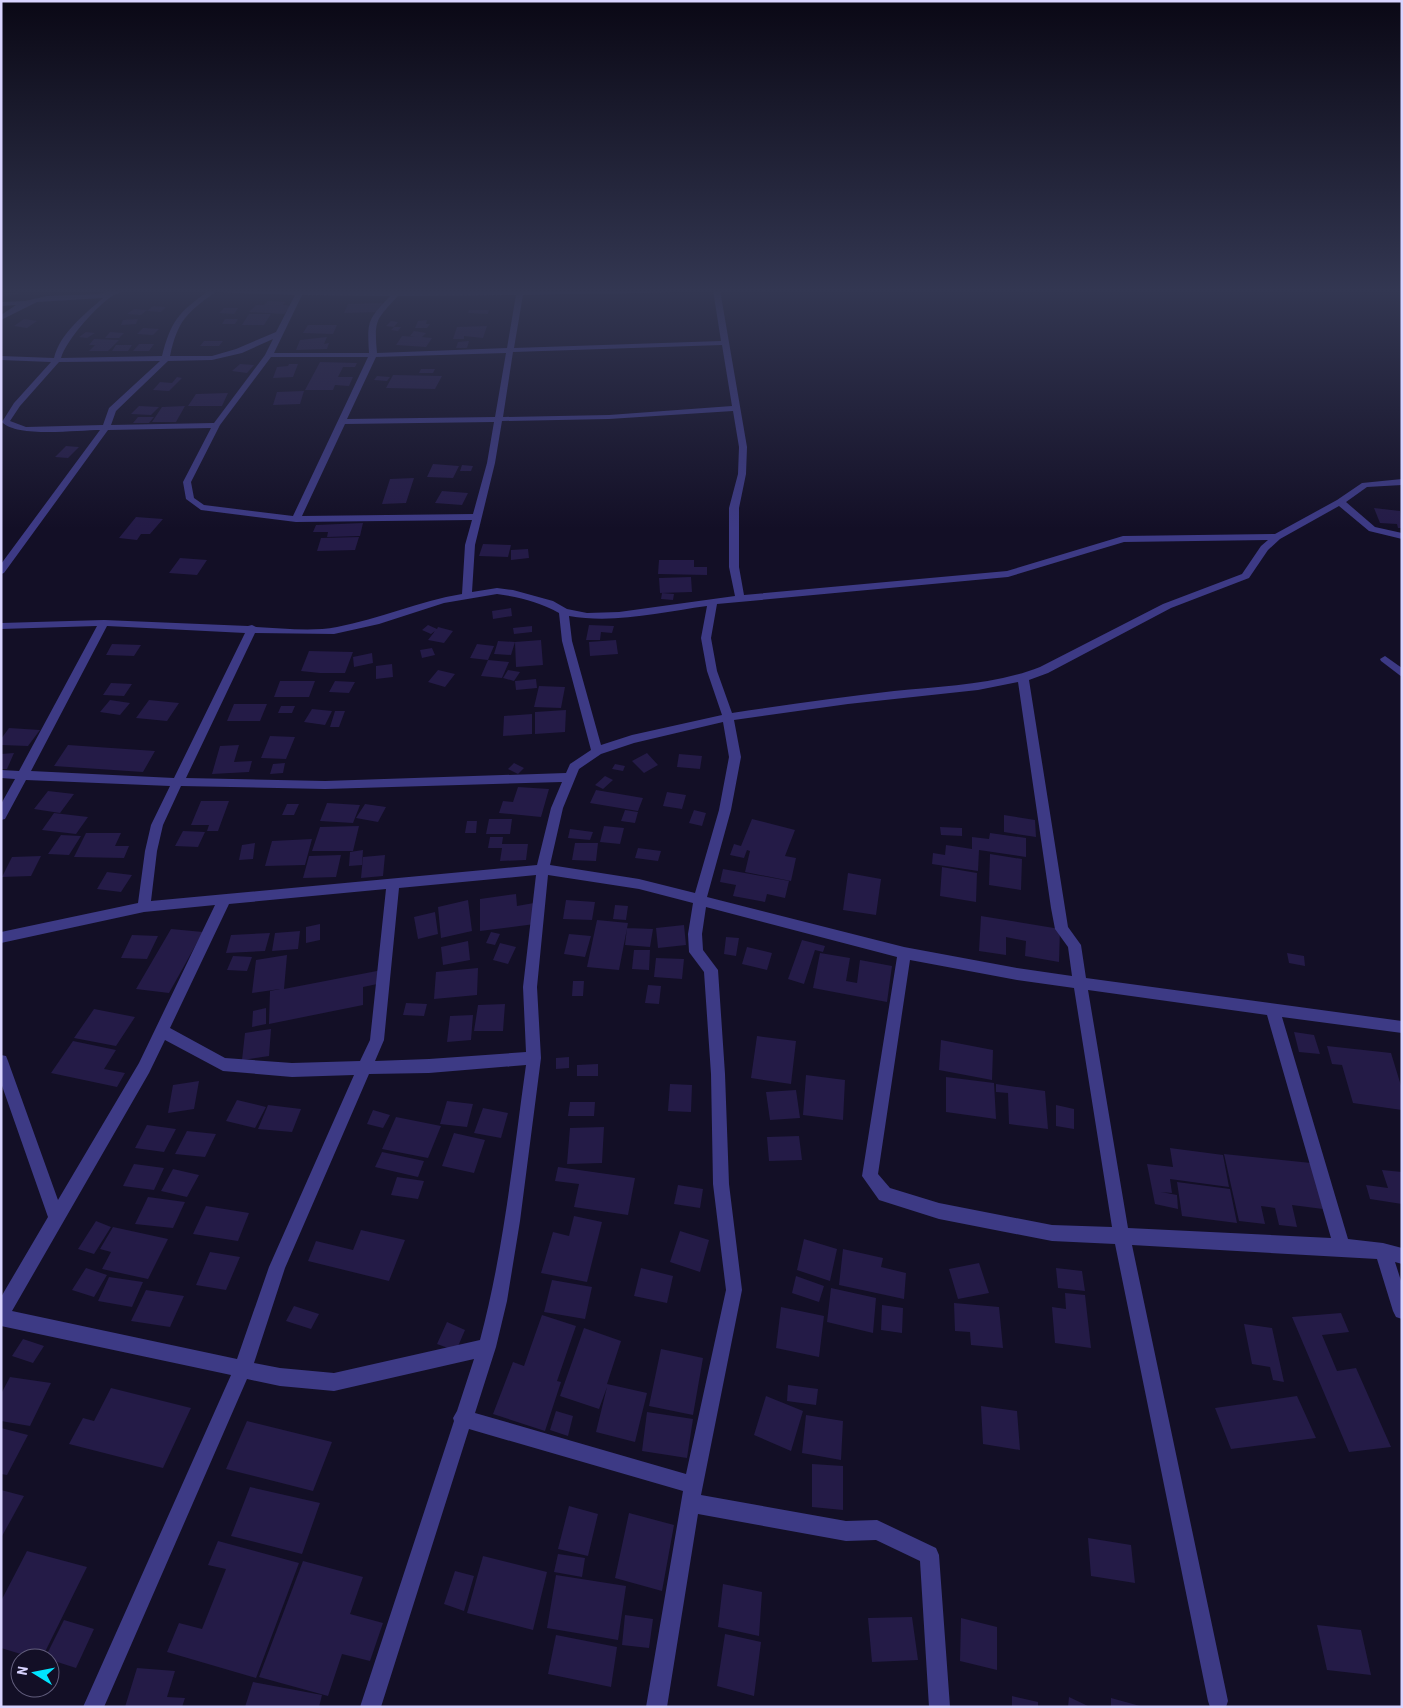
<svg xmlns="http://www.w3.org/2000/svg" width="1403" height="1708" viewBox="0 0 1403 1708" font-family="'Roboto Condensed',sans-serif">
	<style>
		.building { fill: #241b47 }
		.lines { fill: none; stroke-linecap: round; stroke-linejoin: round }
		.minor { fill: #3d3a85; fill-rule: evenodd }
	</style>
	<rect width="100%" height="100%" fill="#130f26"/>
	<!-- building -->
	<path class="building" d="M20,292l-3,3 -16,1 3,-3z
		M268,301l17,1 -2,3 9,1 -8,8 -35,-2 7,-7h8z
		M383,303l-3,9 -36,1 4,-9z
		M153,306l13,1 -5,5 -14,-1z
		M224,308h14l-4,6 -15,-1z
		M134,309l13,1 -6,5 -14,-1z
		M469,310h20l-1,4 -20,-1z
		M249,314h22l-7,11h-22z
		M24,319l13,2 -10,7 -13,-2z
		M138,319l-2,5 -15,1 2,-5z
		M225,319h13l-3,5h-13z
		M427,320l-1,4h4l-3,4h-12l3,-7z
		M391,321l7,1 -4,5h7l-3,4 -7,-1 3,-3 -8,-1z
		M308,325h29l-4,9 -30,-1z
		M487,326l-4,12 -19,-2v3h-11l4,-12z
		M143,328l16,1 -6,6 -16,-1z
		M414,331l12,2 -4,4 10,1 -6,9 -30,-2 6,-9 14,1 -6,-1z
		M86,332l9,1 -8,5 -8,-1z
		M110,332l14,1 -5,5h-14z
		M327,337l-3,7 5,-1 -2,6 -31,1 4,-10z
		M94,339l25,1 -11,11h-19l6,-6h-6z
		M204,341h19l-4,5h-19z
		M469,341l-2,7h-11l2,-6z
		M139,344h15l-5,7h-16z
		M116,345h16l-4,6h-16z
		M320,362l37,1 -2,4h-12l-5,10h15l-4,9 -14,-1 -2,5h-28z
		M240,364l14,1 -7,8 -15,-2z
		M289,364h9l-5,13 -20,1 4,-11 11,-1z
		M421,369h14l-2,4h-14z
		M393,375l49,1 -7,13 -49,-1z
		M377,376l13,1 -3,4 -13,-1z
		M177,377l5,1 -13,13 -16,-1 7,-8 12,1z
		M304,391l-4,13 -27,1 4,-13z
		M228,393l-6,13h-34l8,-12z
		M139,406l20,1 -8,8 -20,-1z
		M185,406l-9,16h-24l10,-15z
		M138,417h16l-5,6h-16z
		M66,446l13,1 -11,11 -13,-1z
		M433,464l26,2 -6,12 -26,-1z
		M462,465l11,1 -2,5h-11z
		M414,478l-8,25 -24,1 8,-25z
		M442,491l26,2 -6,12 -27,-2z
		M1374,508l26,3 2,17h-4l-1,-4 -17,-1z
		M136,517l27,2 -13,15h-9l-4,6 -18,-2z
		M363,523l-3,13 -33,1 1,-5h-15l3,-7z
		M359,537l-4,13 -38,1 4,-13z
		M483,544l28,1 -3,12 -29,-1z
		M528,549l1,9 -18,2v-10z
		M180,558l27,2 -10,15 -28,-2z
		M659,560h35v7h13v8l-49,-1z
		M691,577l1,15 -32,1 -1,-15z
		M662,593l12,1 -1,6 -12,-1z
		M511,608l1,8 -19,3 -1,-8z
		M428,625l9,4 1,-2 15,4 -9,12 -16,-3 7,-9 -4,3 -9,-4z
		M589,625l25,1 -2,7 -11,-1 -1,8h-14z
		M532,626v6l-18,2 -1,-6z
		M541,640l2,25 -27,2 -1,-25z
		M616,640l2,14 -28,2 -1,-14z
		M498,641l17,1 -4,13 -17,-1z
		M112,644l29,1 -7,11 -28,-1z
		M477,644l17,2 -6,14 -18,-2z
		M432,648l3,7 -13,3 -2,-8z
		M309,651l44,1 -8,21h-25l-19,-2z
		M372,653l1,10 -19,4 -1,-10z
		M488,660l21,2 -7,16 -21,-2z
		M392,664l1,13 -17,2v-13z
		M438,670l17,4 -10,13 -17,-5z
		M508,670l12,2 -6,9 -11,-3z
		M536,679l1,9 -21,2 -1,-9z
		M280,681h35l-6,16h-35z
		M335,681l20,1 -6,11 -20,-1z
		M111,683l21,1 -8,12 -21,-1z
		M539,686l26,1 -4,21 -27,-1z
		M110,700l20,3 -10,12 -20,-3z
		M149,700l30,3 -12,18 -31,-3z
		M234,704h33l-7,17h-33z
		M281,706h14l-3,7h-14z
		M312,709l20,2 -7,14 -21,-3z
		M566,710l-1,22 -30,2v-22z
		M335,711h10l-6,16h-9z
		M532,714v20l-29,2 1,-20z
		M9,728l31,2 -12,16 -27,-1v-6z
		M270,736l25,1 -9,22 -25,-1z
		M68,745l87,6 -12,21 -89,-6z
		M239,745l-5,17 18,-1 -3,11 -37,2 8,-28z
		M14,753l-7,16h-6v-15z
		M647,753l11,12 -14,8 -12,-12z
		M679,754l23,2 -2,13 -23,-2z
		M285,763l-2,10 -13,1 3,-10z
		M514,763l10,5 -6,6 -10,-5z
		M615,764l10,2 -2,5 -11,-2z
		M605,776l8,4 -10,9 -8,-4z
		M518,787l31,2 -8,28 -42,-4 4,-12 10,1z
		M596,790l47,8 -5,13 -48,-8z
		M48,791l26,3 -14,19 -26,-4z
		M667,792l19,3 -4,14 -19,-3z
		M201,801h28l-11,30h-11l2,-6h-18z
		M327,803l33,2 -7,18 -33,-2z
		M287,804h12l-5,11h-12z
		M365,804l21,3 -8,15 -22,-4z
		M625,810l13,2 -3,11 -14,-2z
		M694,810l12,3 -4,13 -13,-3z
		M54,813l34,4 -12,17 -34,-4z
		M1004,815l31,5 1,17 -32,-5z
		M489,819h23l-2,15h-24z
		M752,819l43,11 -10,26 11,2 -5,23 -46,-9 5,-21 -3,-1 -3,8 -14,-3 4,-11 7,2z
		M467,821h10l-1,12h-11z
		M359,826l-6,25h-41l8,-24z
		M604,826l20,2 -4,16 -20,-2z
		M940,827l22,1v8l-21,-1z
		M570,829l23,3 -3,8 -22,-2z
		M183,831l22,1 -7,15 -23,-1z
		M86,833h35l-6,13h14l-5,12 -50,-1z
		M990,833l36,5v19l-47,-7 -1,21 -46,-7 1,-11 12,2 1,-10 26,4v-12l17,2z
		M61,835l20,1 -12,19 -21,-1z
		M490,837h13l-1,7h26l-2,16 -26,1 2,-13h-14z
		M312,839l-7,26 -40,1 7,-25z
		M255,843l-2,16 -14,1 3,-15z
		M575,843h23l-2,18 -24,-1z
		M638,848l23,3 -3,10 -23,-3z
		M363,850l-1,15 -13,1 1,-14z
		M990,854l32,5 -1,31 -32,-5z
		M341,855l-5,22 -33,1 6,-22z
		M385,855l-2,21 -22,2 2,-21z
		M41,856l-10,20 -29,1 10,-20z
		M942,867l35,6 -1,29 -36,-6z
		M723,869l66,12 -4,17 -18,-4 -2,8 -32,-6 3,-11 -16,-3z
		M107,872l25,3 -11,17 -24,-3z
		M848,873l33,6 -5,36 -33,-5z
		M516,894l1,12 17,-3 1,21 -55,7v-32z
		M468,900l4,31 -31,7 -3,-31z
		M566,900l29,2 -3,18 -29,-1z
		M615,905l13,1 -2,14 -13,-1z
		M435,912l3,22 -20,5 -4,-22z
		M981,916l79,13 -1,33 -34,-6 1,-15 -20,-4v18l-27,-4z
		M597,920l31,3 -9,47 -32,-3z
		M320,924v16l-14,3v-16z
		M684,925l2,20 -28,3 -2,-20z
		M627,928l26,1 -3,18 -25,-2z
		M171,929l32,3 -34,61 -33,-4z
		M300,931l-2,18 -26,2 3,-18z
		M491,932l9,2 -5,11 -9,-2z
		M270,933l-5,18 -39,2 5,-18z
		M569,934l22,2 -6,21 -21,-3z
		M132,935l26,1 -11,23 -26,-1z
		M726,937l13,1 -3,18 -12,-2z
		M802,940l23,6 -2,6 -8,-2 -11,34 -16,-5z
		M468,941l2,19 -27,5 -2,-18z
		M500,943l16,4 -8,17 -15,-4z
		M747,947l25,6 -5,17 -25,-6z
		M634,950h16l-1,20 -17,-1z
		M820,953l30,5 -4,23 11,2 3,-23 32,6 -5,36 -74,-14z
		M1287,953l17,3 1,10 -16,-3z
		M287,955l-3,34 98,-19v13l-19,4v18l-94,19 1,-33 10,-2 -28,4 4,-33z
		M233,956l19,1 -5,14 -20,-1z
		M656,958l28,1 -2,20 -28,-2z
		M478,968l-1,27 -43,4 2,-27z
		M573,981h11l-1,15h-11z
		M648,985l13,1 -2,18 -14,-1z
		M406,1003l21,1 -3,12 -21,-1z
		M505,1004l-2,27h-29l4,-26z
		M266,1008v16l-14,3 1,-16z
		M94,1009l41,8 -19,29 -42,-8z
		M473,1015l-2,25 -24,2 3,-26z
		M271,1029l-2,27 -27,4 3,-27z
		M1294,1032l20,3 6,19 -21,-2z
		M757,1036l39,5 -5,43 -40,-6z
		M941,1040l52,10 -1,30 -53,-10z
		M73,1041l43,9 -12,19 21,4 -8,14 -66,-14z
		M1327,1046l64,7 11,36v21l-49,-7 -11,-38 -10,-1z
		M569,1057v11l-13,1v-11z
		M598,1064v12h-21v-11z
		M806,1075l39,5 -2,40 -40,-5z
		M946,1077l48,6 2,36 -50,-7z
		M199,1081l-5,28 -26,4 5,-28z
		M670,1084l22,1 -1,27 -23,-1z
		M996,1084l49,7 3,38 -39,-5 -1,-31 -12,-1z
		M796,1090l4,28 -30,2 -4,-28z
		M237,1100l29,7 -11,21 -29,-7z
		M447,1101l26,3 -6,23 -27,-3z
		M570,1102h25l-1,14h-26z
		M268,1105l33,4 -9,23 -34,-3z
		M1056,1105l18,4v20l-18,-3z
		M483,1108l25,5 -7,25 -27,-5z
		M373,1110l17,5 -7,13 -16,-4z
		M396,1117l45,9 -13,32 -46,-9z
		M147,1125l29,4 -12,23 -29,-4z
		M604,1127l-2,36 -35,1 3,-36z
		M187,1131l29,3 -11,23 -30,-3z
		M454,1133l31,7 -11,33 -32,-7z
		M799,1136l3,24 -33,1 -2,-24z
		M1170,1148l53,7 6,32 -59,-8 2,14 -11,-1 16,3 1,14 -23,-5 -8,-40 26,3z
		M382,1152l42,9 -6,16 -43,-10z
		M1224,1154l87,9 12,46 -31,-4 5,22 -18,-2 -4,-17 -14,-2 4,18 -26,-3z
		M134,1164l30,4 -10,22 -31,-4z
		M558,1167l77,11 -7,37 -54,-8 5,-23 -24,-3z
		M173,1169l26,6 -12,22 -26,-6z
		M1382,1170l20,2v32l-32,-5 -4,-14 22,3z
		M397,1177l27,4 -6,18 -27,-4z
		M1177,1182l53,7 7,34 -55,-7z
		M678,1185l25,4 -3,19 -26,-4z
		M148,1197l37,5 -12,26 -38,-4z
		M206,1206l43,7 -11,28 -45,-7z
		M574,1216l28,6 -15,60 -46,-9 12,-41 16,4z
		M96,1221l15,6 -17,27 -16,-5z
		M113,1227l55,12 -20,40 -46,-10 9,-17 -11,-3z
		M361,1230l44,10 -16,41 -81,-20 8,-20 37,9z
		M680,1231l29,9 -9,32 -30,-10z
		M804,1239l33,10 -7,32 -33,-11z
		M843,1249l40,9 -2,9 25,6 -2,26 -65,-14z
		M210,1252l30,5 -14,33 -30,-5z
		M979,1263l10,30 -31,6 -9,-30z
		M86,1268l21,7 -13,22 -22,-7z
		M641,1268l32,8 -6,27 -33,-7z
		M1056,1268l26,3 3,20 -27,-3z
		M796,1276l28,10 -5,16 -27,-9z
		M109,1277l34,5 -11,25 -34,-6z
		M552,1280l40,7 -7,32 -41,-7z
		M831,1288l45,10 -3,35 -46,-11z
		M146,1290l38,6 -14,31 -39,-6z
		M1065,1293l20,2 6,53 -36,-5 -3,-36 14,2z
		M954,1303l45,4 4,41 -32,-3 -1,-13 -15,-1z
		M882,1305l21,3 -1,25 -21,-3z
		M294,1306l25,8 -8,15 -25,-8z
		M781,1307l43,9 -5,41 -43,-9z
		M1341,1313l8,19 -27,3 15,36 19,-3 35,79 -42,5 -57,-135z
		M542,1315l34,11 -19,55 4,1 -16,49 -52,-17 20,-52 11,4z
		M447,1322l18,8 -9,21 -19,-7z
		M1244,1324l28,4 12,54 -11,-2 -3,-13 -18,-3z
		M584,1328l37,13 -14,43 40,9 -12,49 -39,-10 11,-45 -8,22 -39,-13z
		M23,1339l21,7 -11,17 -21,-7z
		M661,1349l42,9 -10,57 -44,-9z
		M10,1377l41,6 -21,43 -29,-5v-27z
		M788,1385l30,4 -2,16 -29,-4z
		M111,1388l80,20 -28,60 -94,-24 14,-26 11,3z
		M766,1396l37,15 -12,40 -37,-16z
		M1297,1396l19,42 -85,11 -16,-41z
		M981,1406l36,5 3,39 -37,-6z
		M556,1411l17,5 -5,20 -18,-6z
		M647,1412l46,7 -6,39 -45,-7z
		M806,1415l37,6 -2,39 -39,-7z
		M247,1421l85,21 -19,49 -87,-22z
		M1,1428l27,7 -21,40 -6,-1z
		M812,1464l31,2v44l-31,-3z
		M250,1487l70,16 -18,51 -71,-18z
		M1,1490l23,6 -23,42z
		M569,1506l29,8 -10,42 -30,-7z
		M629,1513l45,12 -12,66 -47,-13z
		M1088,1538l43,7 4,38 -44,-7z
		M218,1541l81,22 -43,115 -89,-26 12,-29 23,6 24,-60 -18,-4z
		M27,1551l60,16 -45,91h-8l-33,-10v-47z
		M558,1554l27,4 -3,19 -28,-5z
		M483,1556l64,16 -14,58 -66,-17z
		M303,1561l60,16 -13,37 33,9 -13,38 -28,-7 -14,42 -69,-19z
		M455,1571l19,5 -10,35 -20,-7z
		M556,1575l70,11 -8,54 -71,-12z
		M723,1584l39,8 -3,44 -41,-9z
		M625,1615l28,4 -4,29 -27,-3z
		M912,1617l6,43 -46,2 -4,-44z
		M961,1618l36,9v43l-37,-9z
		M64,1620l30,9 -18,39 -31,-10z
		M1317,1625l44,5 10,45 -44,-5z
		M725,1634l36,8 -7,54 -37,-10z
		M556,1635l61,12 -6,40 -63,-13z
		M137,1668l38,3 -8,26 18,1 -3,9h-57z
		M253,1682l69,13 -3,12h-74z
		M1012,1696l26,6v5h-26z
		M1069,1697l21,10h-22z
		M1111,1698l29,8v1h-29z"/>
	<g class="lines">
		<!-- minor -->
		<path class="minor" d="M115,290h10c-3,2 -7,3 -11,5 -15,8 -48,45 -53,63l101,-2c9,-35 16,-43 45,-64l-1,-2h481l-3,2 -161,3 -9,53 207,-7 -8,-51h7l27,157 -1,27 -7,34v59l5,28 263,-24 116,-35 152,-2 62,-34 25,-17 40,-4v6l-35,2 -21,15 29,25 27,6v6l-33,-8 -30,-25 -59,33 -12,11 -19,28 -78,30 -123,65 -19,7 39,247 13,18 5,33 316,43v12l-120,-16 66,222 35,4 19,5v16l-7,-2 7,22v35l-6,-2 -3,-6 -16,-52 -245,-14 96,456 -2,6h-16l-2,-6 -93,-457 -63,-3 -113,-22 -60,-19 -17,-24 35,-219 -191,-50 -4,27 1,16 15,20 7,104 4,110 13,106 -41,205 145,26 31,-1 59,28 3,7 11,152h-21l-9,-146 -44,-21 -30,1 -148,-27 -31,193h-21l37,-216 -214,-62 -88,278h-21l94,-286 -1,-3 4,-7 17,-52 -140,32 -54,-5 -33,-7 -143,328h-21l148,-332 -230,-49v-29l47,-80 -47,-134v-28l5,1 2,5 50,139 81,-137 76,-158 -71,7 -143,31v-11l137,-29 7,-52 6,-26 19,-39 -144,-6 -21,39 -4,1v-16l14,-25 -14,-1v-8l18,1 78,-145 -96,3v-6l103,-3 144,6 4,-1 4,2c26,1 55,5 81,0 42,-8 82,-26 125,-33l3,-49 7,-25 -176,2 -95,-12 -15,-11 -3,-17 28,-54 -103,2 -104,143 -3,1v-10l99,-134c-23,0 -83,8 -98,-8l12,-19 37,-41 -50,-2v-4l53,2c6,-25 31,-44 49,-60l-66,4 -36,18v-5l15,-10 -15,1v-4l24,-1 22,-5 53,-2zM215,292l80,3 -19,37 -40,17 -24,7h-42c8,-36 16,-42 45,-64zM302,295l88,1c-22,24 -23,24 -21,57h-95zM516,295l-9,53 -130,5c-3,-34 -1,-33 21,-57zM273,339l-8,16 -51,68 -103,2 5,-14 52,-50 44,-1 30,-7zM722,345l10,61 -123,9 -106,2 10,-65zM506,353l-11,64 -148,2 29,-62zM271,357h97l-75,159 -89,-11 -10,-7 -3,-16 29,-57zM160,361l-51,47 -6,17 -77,2 -16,-6 10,-15 39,-44zM733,411l6,36 -1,27 -9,34v59l6,29 -116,16 -32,1 -20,-4 -14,-8 -40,-11 -16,-2 -25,4 3,-47 20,-82 7,-42 107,-2zM494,422l-7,41 -14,51 -171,2 43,-92zM1268,540l-7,6 -19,28 -79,30 -123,63c-46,18 -97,19 -146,24 -54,6 -108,14 -162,22l-15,-42 -6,-33 6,-34 291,-27 116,-35zM497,594c22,3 43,8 62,19l3,28 29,109 -21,14 -4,9 -241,8 -139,-3 69,-145 79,1 45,-10 65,-21zM707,606l-6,32 6,33 15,44 -90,20 -31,10 -29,-104 -3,-25c46,8 93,-4 138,-10zM107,626l138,7 -71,145 -143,-7zM1018,682l33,226 4,21 13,18 4,29 -55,-8 -113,-21 -197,-50 24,-87 10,-53 -7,-37 114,-16 130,-14zM723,722l6,35 -10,53 -24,83 -56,-14 -89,-14 13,-57 16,-39 22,-15 33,-11zM562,782l-11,26 -14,57 -386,36 6,-50 6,-26 18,-39 144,3zM536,875l-13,112 3,65 -97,7 -54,2 9,-21 15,-152zM548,875l91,14 54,14 -5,31 1,18 15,20 7,102 2,110 13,106 -40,184 -211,-61 21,-66 11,-46 13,-80 21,-163 -4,-71zM386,889l-16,151 -10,21 -68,2 -67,-5 -55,-30 59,-124zM910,960l107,20 57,8 38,239 -60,-2 -113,-22 -49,-15 -12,-14zM1088,990l179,25 64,223 -203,-10zM165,1040l58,31 69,6 62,-2 -85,192 -32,92 -225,-48 137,-238zM526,1065c-13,92 -22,185 -46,275l-146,33 -54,-5 -26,-5 31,-95 84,-194 60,-1z
			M1385,656l17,12v9l-21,-16 -1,-2z"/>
	</g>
	<!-- sky -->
	<linearGradient id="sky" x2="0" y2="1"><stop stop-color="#0a0815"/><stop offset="0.55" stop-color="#333752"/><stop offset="1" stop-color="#333752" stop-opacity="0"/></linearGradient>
	<rect width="1403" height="529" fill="url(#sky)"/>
	<!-- border -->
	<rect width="1403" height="1708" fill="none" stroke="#d9d4ff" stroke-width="5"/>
	<!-- north arrow -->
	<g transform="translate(35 1673) rotate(280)"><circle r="24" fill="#130f26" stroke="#625e7d"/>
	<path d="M0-4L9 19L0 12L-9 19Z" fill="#00e5ff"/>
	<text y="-8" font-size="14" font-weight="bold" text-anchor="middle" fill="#d9d4ff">N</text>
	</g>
</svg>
